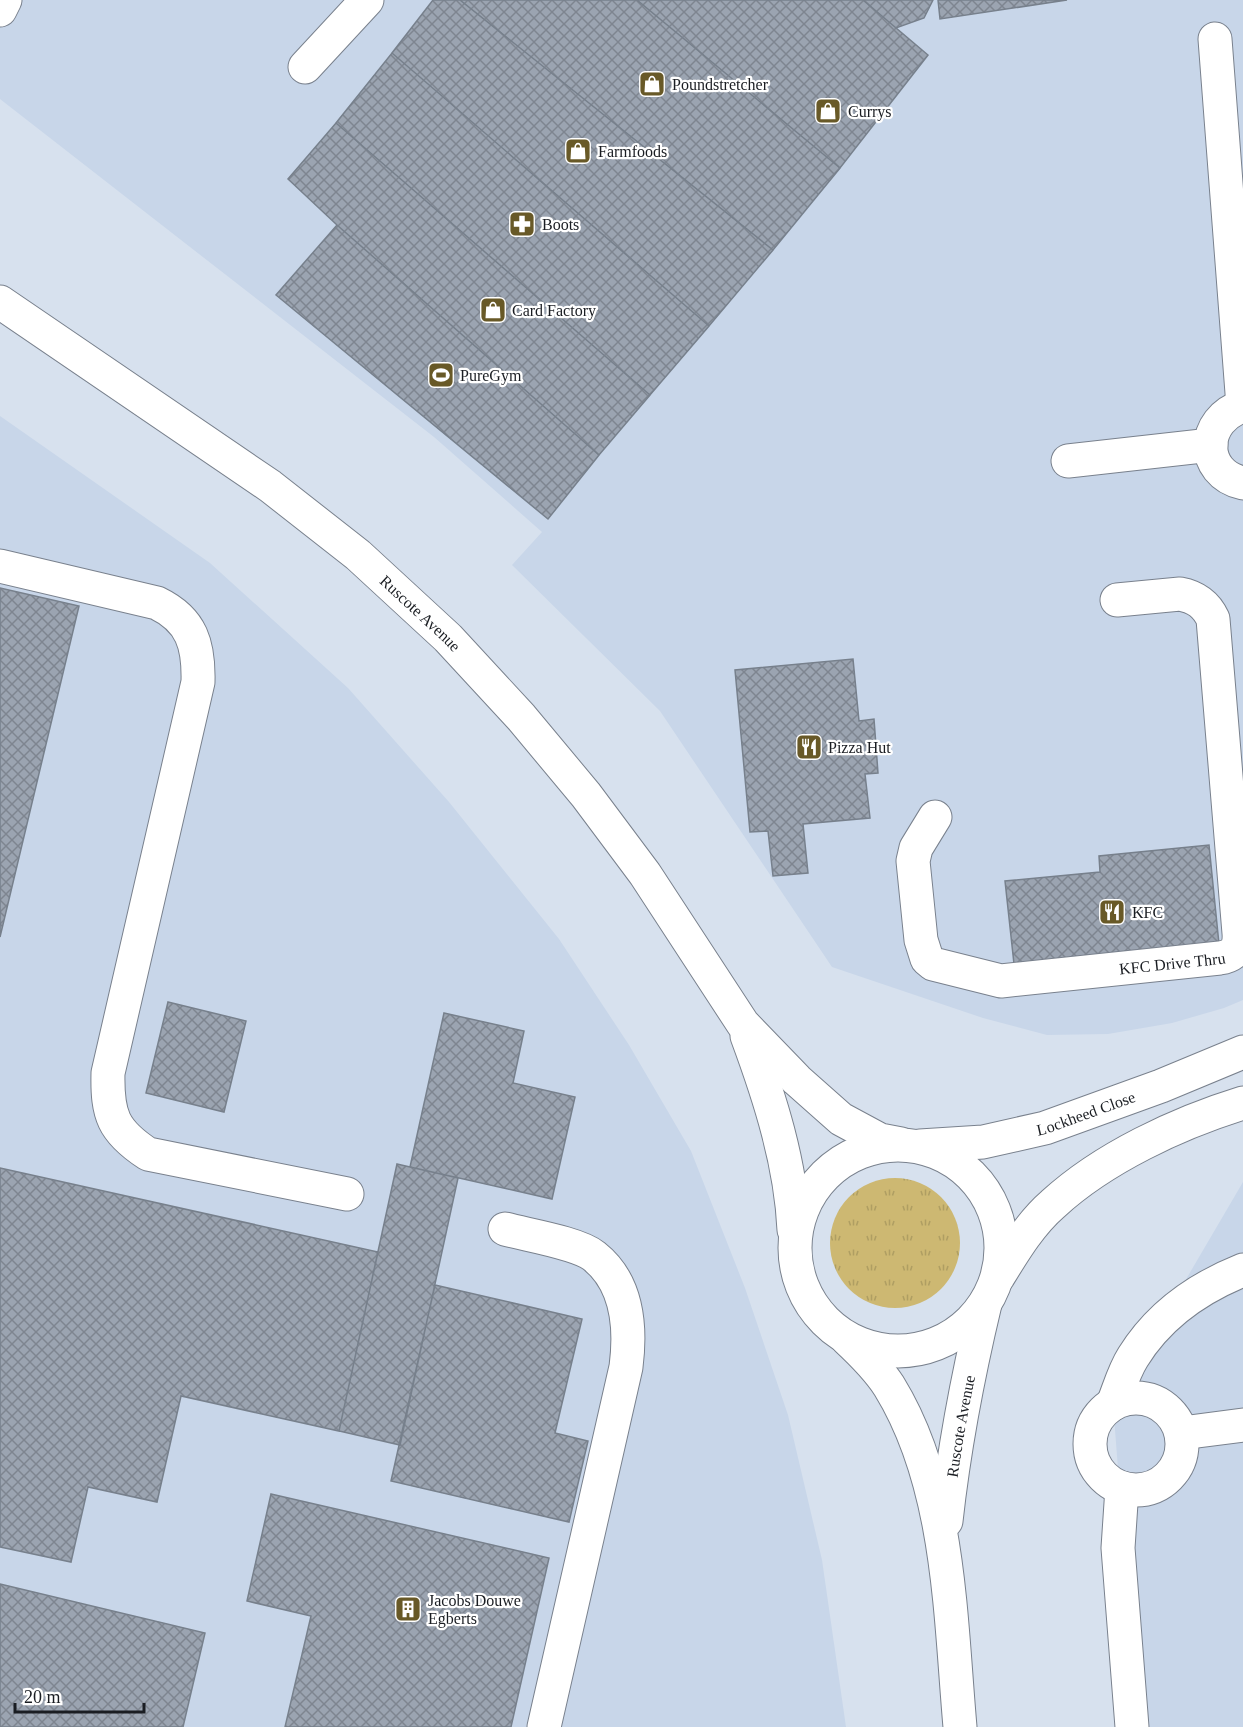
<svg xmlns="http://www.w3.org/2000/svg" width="1243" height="1727" viewBox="0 0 1243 1727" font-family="'Times New Roman',serif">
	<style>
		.built { fill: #c8d6e9 }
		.grass { fill: url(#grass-tufts) }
		.building { fill: url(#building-cross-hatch); stroke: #77808c; stroke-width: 1.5 }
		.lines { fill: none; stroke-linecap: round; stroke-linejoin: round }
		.minor-casing { stroke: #79818d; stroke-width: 35 }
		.major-casing { stroke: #79818d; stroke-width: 35 }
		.minor { stroke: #fff; stroke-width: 33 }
		.major { stroke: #fff; stroke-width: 33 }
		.labels { text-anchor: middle; stroke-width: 4.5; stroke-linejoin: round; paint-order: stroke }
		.poi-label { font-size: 16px; fill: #1a1d22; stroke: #fff; text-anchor: start }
		.street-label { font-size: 16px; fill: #1a1d22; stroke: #fff }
	</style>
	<defs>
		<pattern id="grass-tufts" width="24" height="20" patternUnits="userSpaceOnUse" patternTransform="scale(1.5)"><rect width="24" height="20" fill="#cdb872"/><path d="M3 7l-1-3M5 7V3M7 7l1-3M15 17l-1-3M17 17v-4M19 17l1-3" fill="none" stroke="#af9e62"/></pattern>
		<pattern id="building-cross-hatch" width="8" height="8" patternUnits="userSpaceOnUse" patternTransform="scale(1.5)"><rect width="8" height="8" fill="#9ba4b1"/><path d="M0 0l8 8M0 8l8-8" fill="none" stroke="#7e8590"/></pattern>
	</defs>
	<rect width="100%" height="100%" fill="#d7e1ee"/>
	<!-- built -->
	<path class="built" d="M0,0h1243v1000l-19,8 -52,15 -64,11 -61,1 -64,-17 -151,-51 -172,-256 -148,-146 30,-33 -108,-95 -434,-338z
		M0,416l210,147 138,125 101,114 110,137 70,106 62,106 54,137 43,127 34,145 24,167h-846z
		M1243,1182v545h-105l-25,-323z"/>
	<!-- grass -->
	<path class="grass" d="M830 1243a65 65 0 1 1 130 0a65 65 0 1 1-130 0Z"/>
	<!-- building -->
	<path class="building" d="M433,0h27l313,250 -64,76 -317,-273z
		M460,0h177l203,168 -67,82z
		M637,0h226l65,55 -88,113z
		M863,0h70l-9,18 -28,10z
		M938,0h129l-127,19z
		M392,53l317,273 -59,69 -314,-272z
		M336,123l314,272 -51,60 -262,-230 -49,-46z
		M337,225l262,230 -51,64 -272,-224z
		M0,588l79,18 -79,331z
		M853,659l6,62 15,-2 4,54 -13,1 5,44 -67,6 5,49 -35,3 -5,-45 -18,1 -15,-162z
		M1209,845l10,99 -205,20 -9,-83 95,-9 -1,-16z
		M168,1002l78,19 -22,91 -78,-19z
		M444,1013l80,18 -11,52 62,14 -23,102 -142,-32z
		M397,1164l61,14 -58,267 -61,-14z
		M0,1168l378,84 -39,179 -158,-35 -24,106 -69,-15 -17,75 -71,-15z
		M435,1285l147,34 -27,114 33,8 -19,81 -178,-41z
		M271,1494l278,64 -38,169h-226l26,-111 -64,-15z
		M0,1584l205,49 -22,94h-183z"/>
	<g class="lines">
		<defs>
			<g id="minor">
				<path d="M0,10l5,-10"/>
				<path d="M1215,39l28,367"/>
				<path d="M305,67l62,-67"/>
				<path d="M1243,406c-42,13 -44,67 0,77"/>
				<path d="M1068,461l143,-16"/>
				<path d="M0,566l157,37c35,17 42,42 41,79l-90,391c-1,42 5,58 40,81l199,40"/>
				<path id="s1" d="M935,817l-19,31 -3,13 8,79 6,19 6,5 68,17 219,-23c15,-2 20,-11 19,-25l-26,-314c-7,-15 -17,-22 -33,-25l-63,6"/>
				<path id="s2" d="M920,1146l63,-4 62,-14 116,-42 82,-34"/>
				<path d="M505,1229c22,6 73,14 89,27 34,27 37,72 32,111l-82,360"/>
				<path d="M998,1277c16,-26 32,-53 55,-73 50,-46 125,-81 190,-101"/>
				<circle cx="1136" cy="1444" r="46"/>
				<path d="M1113,1404c6,-15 11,-33 20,-47 26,-42 65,-69 110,-87"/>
				<path d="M1182,1433l61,-8"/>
				<path d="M1122,1488l-4,60 14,179"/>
			</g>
			<g id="major">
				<path id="s3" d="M0,302l270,184 88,69 90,83 73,79 65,78 59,79 98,150 54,56 44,39 39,21 21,4"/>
				<path d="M747,1036c23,62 44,128 47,194"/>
				<circle cx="898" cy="1248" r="103"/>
				<path d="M847,1339c15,14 31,30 42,47 61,99 61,228 71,341"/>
				<path id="s4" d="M946,1521c8,-72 22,-146 39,-217"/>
			</g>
		</defs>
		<!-- minor casing -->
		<use href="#minor" class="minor-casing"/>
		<!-- major casing -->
		<use href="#major" class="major-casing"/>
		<!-- minor -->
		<use href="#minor" class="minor"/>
		<!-- major -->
		<use href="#major" class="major"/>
	</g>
	<!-- icons -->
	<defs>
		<symbol id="shop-square" viewBox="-11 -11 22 22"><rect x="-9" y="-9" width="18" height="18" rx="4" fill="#685927" stroke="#fff"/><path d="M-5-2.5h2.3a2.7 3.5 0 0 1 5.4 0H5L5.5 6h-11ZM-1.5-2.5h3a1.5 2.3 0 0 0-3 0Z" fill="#fff"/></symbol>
		<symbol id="pharmacy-square" viewBox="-11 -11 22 22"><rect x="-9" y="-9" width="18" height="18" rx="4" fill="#685927" stroke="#fff"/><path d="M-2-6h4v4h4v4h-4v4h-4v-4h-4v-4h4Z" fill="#fff"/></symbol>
		<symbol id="stadium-square" viewBox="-11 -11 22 22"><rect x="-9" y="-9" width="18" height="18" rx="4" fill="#685927" stroke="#fff"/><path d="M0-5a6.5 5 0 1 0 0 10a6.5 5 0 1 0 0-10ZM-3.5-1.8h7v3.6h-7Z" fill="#fff"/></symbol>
		<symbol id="restaurant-square" viewBox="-11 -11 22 22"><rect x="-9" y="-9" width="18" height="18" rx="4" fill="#685927" stroke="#fff"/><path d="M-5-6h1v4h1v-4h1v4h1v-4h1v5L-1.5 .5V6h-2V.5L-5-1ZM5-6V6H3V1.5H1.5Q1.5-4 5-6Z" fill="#fff"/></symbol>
		<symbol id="building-square" viewBox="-11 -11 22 22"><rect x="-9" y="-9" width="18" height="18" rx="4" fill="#685927" stroke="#fff"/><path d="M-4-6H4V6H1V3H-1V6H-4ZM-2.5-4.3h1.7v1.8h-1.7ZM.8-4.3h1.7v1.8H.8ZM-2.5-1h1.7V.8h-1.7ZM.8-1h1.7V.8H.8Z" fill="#fff"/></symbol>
	</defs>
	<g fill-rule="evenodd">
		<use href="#shop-square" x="637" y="69" width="30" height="30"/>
		<use href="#shop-square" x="813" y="96" width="30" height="30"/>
		<use href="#shop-square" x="563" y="136" width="30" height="30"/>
		<use href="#pharmacy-square" x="507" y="209" width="30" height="30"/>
		<use href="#shop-square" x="478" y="295" width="30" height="30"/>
		<use href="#stadium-square" x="426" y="360" width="30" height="30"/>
		<use href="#restaurant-square" x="794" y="732" width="30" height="30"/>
		<use href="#restaurant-square" x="1097" y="897" width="30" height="30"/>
		<use href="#building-square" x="393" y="1594" width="30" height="30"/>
	</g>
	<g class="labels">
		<!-- poi labels -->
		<g class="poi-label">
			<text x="672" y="90">Poundstretcher</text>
			<text x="848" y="117">Currys</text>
			<text x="598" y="157">Farmfoods</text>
			<text x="542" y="230">Boots</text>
			<text x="512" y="316">Card Factory</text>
			<text x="460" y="381">PureGym</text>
			<text x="828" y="753">Pizza Hut</text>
			<text x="1132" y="918">KFC</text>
			<text x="428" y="1606">Jacobs Douwe<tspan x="428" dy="18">Egberts</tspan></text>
		</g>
		<!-- street labels -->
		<g class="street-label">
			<text dy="6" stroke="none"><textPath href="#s3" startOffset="524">Ruscote Avenue</textPath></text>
			<text dy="6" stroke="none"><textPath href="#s1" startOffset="399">KFC Drive Thru</textPath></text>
			<text dy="6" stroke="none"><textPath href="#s2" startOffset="170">Lockheed Close</textPath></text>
			<text dy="6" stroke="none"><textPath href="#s4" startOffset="96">Ruscote Avenue</textPath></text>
		</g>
	</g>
	<!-- scale -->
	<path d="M15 1703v9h129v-9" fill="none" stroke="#1a1d22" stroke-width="3"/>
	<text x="24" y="1703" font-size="18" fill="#1a1d22" stroke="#ffffff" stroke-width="4.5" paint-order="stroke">20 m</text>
</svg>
